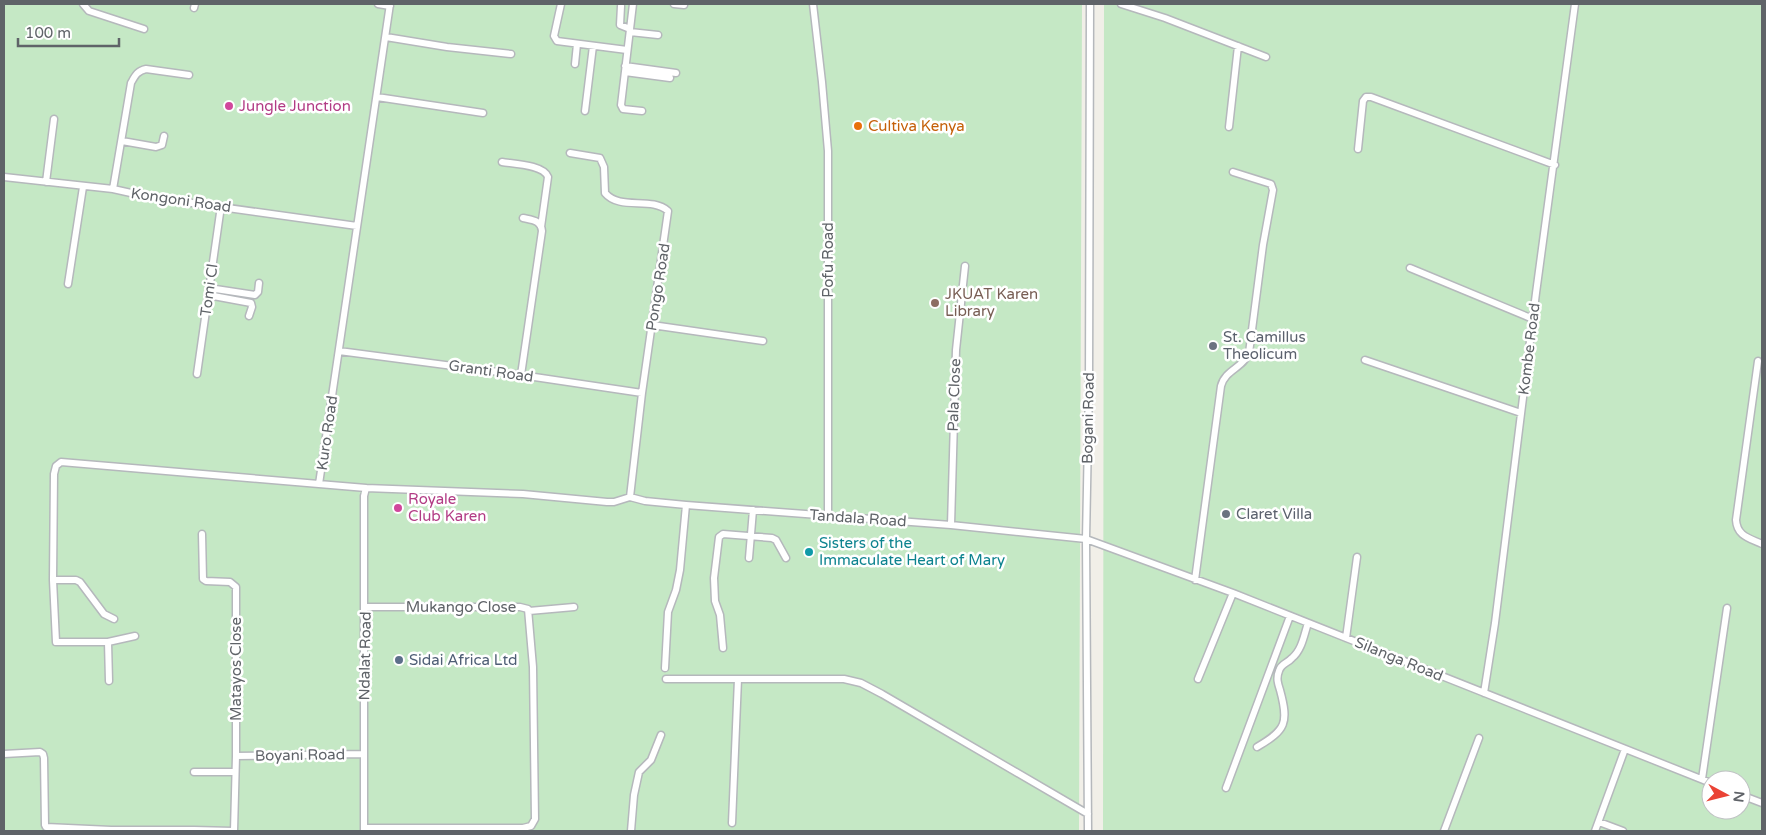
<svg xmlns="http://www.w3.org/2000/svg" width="1766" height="835" viewBox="0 0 1766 835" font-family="'Varela Round',sans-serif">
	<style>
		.green { fill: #c5e8c5; fill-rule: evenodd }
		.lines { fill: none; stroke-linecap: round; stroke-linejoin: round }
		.street-casing { stroke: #b5b8bc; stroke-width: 9 }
		.street { stroke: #fff; stroke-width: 6 }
		.hotel-dot { fill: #d1479c; stroke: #fff; stroke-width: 2 }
		.food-dot { fill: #e8710a; stroke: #fff; stroke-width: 2 }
		.education-dot { fill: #8d6e63; stroke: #fff; stroke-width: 2 }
		.worship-dot { fill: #6b7280; stroke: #fff; stroke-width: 2 }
		.culture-dot { fill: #0f9aa8; stroke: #fff; stroke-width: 2 }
		.service-dot { fill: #5c6f8a; stroke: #fff; stroke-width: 2 }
		.labels { text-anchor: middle; stroke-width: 5; stroke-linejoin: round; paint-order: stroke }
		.hotel-label { font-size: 15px; fill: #b23c85; stroke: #fff; text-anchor: start }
		.food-label { font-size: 15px; fill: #c56008; stroke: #fff; text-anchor: start }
		.street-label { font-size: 15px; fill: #5f6368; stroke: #fff }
		.education-label { font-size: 15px; fill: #785e54; stroke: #fff; text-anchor: start }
		.worship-label { font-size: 15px; fill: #5b616d; stroke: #fff; text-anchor: start }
		.culture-label { font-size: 15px; fill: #0d838f; stroke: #fff; text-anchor: start }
		.service-label { font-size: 15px; fill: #4e5e75; stroke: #fff; text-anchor: start }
	</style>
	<rect width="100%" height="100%" fill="#f1efe8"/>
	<!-- green -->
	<path class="green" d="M4,4h1078l-3,827h-1075z
		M1104,4h658v827h-659zM1711,780h30v30h-30z"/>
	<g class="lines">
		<defs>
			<path id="street" d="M83,4l6,7 55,18
				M378,4l12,2
				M561,4l-7,32 3,5 70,9
				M633,4l-12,101 2,4 19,2
				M674,4l10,1
				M813,4l9,78 6,69v365
				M1121,4l44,14 101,39
				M621,6l-1,19 10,4
				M194,8l1,-4
				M630,32l28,3
				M386,37l61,10 64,7
				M575,64l2,-20
				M625,66l51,7
				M625,72l45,6
				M377,97l106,16
				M585,111l8,-65
				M1229,127l9,-81
				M122,141l34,6 6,-2 2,-9
				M1358,149l5,-48 3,-4h5l184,68
				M570,153l30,5 4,9 1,26c15,18 46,3 63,18l-26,182 -12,104
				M502,162c13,2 42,3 46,15l-7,50
				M4,177l109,12 36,8 208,29
				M46,182l8,-63
				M113,189l18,-106c4,-7 6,-12 15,-14l43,6
				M1410,268l123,51
				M68,284l15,-97
				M209,288l46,7 3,-3 1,-9
				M208,295l43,8 1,4 -3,9
				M652,325l111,16
				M339,351l182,24 121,18
				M1365,360l156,53
				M1758,361l-22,159c1,16 13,18 26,24
				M197,374l24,-168
				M521,375l21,-144c-1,-11 -10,-11 -19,-13
				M319,484l71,-480
				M366,488l157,6 84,8h7l16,-5 15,4 41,4 265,20 135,14 147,54 478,190
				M951,525l5,-175 9,-84
				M202,534l1,45 3,2 24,1 6,5v169l-2,75
				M749,558l4,-48
				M53,580h23l4,2 24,32 10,5
				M1195,580l26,-194c4,-16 22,-18 28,-33l14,-108 10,-55 -2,-6 -38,-12
				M529,611l45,-4
				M135,636l-27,6h-52l-3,-62 1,-106 2,-8 5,-4 305,26 -2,8v335
				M1346,638l11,-81
				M108,642l1,39
				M723,648l-3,-33 -5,-14 -1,-23 5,-41 4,-3 49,4 4,2 10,18
				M665,668l3,-56 8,-22 4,-20 6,-65
				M666,679h178l17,4 21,11 206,120
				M1198,679l35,-86
				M1484,693l11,-70 41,-330 39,-289
				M1257,747c29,-17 32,-24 23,-57 -2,-6 -4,-12 -1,-19 2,-8 8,-7 13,-13 10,-8 12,-23 16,-35
				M4,754l36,-2 3,2 1,4 1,67 1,2 65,3h83l39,1
				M236,756l128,-2
				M194,772h41
				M1702,779l25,-171
				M1226,788l64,-172
				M1741,795l21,8
				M1599,822l24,9
				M732,823l6,-144
				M365,828h158l8,-2 4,-7 -2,-152 -5,-58 -8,-2h-155
				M631,831l3,-36 5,-23 12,-12 10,-25
				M1088,831l-2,-292 3,-153 1,-382
				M1444,831l35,-93
				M1595,831l30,-82"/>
		</defs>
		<!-- street casing -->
		<use href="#street" class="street-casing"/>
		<!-- street -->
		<use href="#street" class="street"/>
	</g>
	<!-- markers -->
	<g class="hotel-dot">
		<circle cx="229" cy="106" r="5"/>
		<circle cx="398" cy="508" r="5"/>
	</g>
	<circle class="food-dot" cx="858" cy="126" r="5"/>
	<circle class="education-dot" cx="935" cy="303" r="5"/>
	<g class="worship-dot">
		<circle cx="1213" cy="346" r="5"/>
		<circle cx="1226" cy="514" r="5"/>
	</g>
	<circle class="culture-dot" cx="809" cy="552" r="5"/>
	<circle class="service-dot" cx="399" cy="660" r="5"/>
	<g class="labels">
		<!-- hotel labels -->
		<g class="hotel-label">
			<text x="239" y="111">Jungle Junction</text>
			<text x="408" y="504">Royale<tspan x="408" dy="17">Club Karen</tspan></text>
		</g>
		<!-- food labels -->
		<g class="food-label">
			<text x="868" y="131">Cultiva Kenya</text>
		</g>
		<!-- street labels -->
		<g class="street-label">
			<text transform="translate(181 200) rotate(8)" y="5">Kongoni Road</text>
			<text transform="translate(828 260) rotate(-90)" y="5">Pofu Road</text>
			<text transform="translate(658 287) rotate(-81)" y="5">Pongo Road</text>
			<text transform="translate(209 290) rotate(-82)" y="5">Tomi Cl</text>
			<text transform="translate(1529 349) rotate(-83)" y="5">Kombe Road</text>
			<text transform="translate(491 371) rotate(8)" y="5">Granti Road</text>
			<text transform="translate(954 395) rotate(-88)" y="5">Pala Close</text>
			<text transform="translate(1088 418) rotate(-89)" y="5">Bogani Road</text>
			<text transform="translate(327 433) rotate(-82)" y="5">Kuro Road</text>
			<text transform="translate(858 518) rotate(4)" y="5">Tandala Road</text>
			<text x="461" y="612">Mukango Close</text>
			<text transform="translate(365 656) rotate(-89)" y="5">Ndalat Road</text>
			<text transform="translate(1399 659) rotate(22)" y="5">Silanga Road</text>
			<text transform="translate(236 669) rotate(-90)" y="5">Matayos Close</text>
			<text transform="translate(300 755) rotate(-1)" y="5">Boyani Road</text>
		</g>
		<!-- education labels -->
		<g class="education-label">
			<text x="945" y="299">JKUAT Karen<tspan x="945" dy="17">Library</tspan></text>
		</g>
		<!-- worship labels -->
		<g class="worship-label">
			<text x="1223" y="342">St. Camillus<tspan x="1223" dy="17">Theolicum</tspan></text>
			<text x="1236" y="519">Claret Villa</text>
		</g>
		<!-- culture labels -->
		<g class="culture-label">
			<text x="819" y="548">Sisters of the<tspan x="819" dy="17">Immaculate Heart of Mary</tspan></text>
		</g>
		<!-- service labels -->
		<g class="service-label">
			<text x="409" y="665">Sidai Africa Ltd</text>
		</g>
	</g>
	<!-- border -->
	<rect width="1766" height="835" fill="none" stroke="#5f6368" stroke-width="10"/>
	<!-- north arrow -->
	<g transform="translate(1726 795) rotate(97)"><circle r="24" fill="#ffffff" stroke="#bfc1c3"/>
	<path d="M0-4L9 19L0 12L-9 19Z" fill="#ea4335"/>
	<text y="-8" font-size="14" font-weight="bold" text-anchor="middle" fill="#5f6368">N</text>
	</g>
	<!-- scale -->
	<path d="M18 38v8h101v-8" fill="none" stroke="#5f6368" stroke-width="2.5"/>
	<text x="25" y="38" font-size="15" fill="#5f6368" stroke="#ffffff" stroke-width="4" paint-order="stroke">100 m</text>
</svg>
